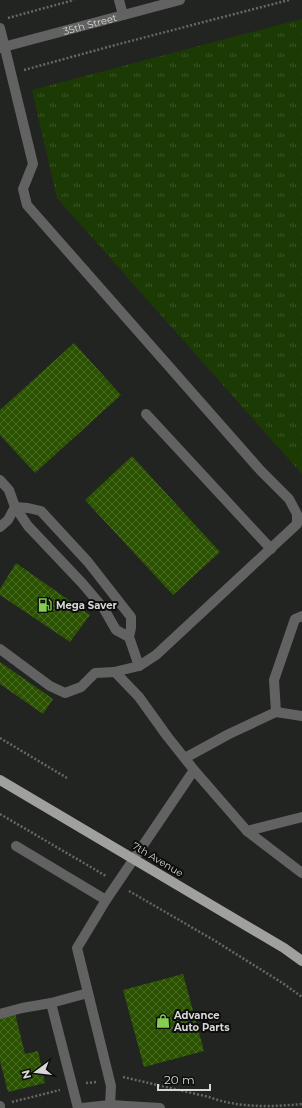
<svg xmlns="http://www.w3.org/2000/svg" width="302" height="1108" viewBox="0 0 302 1108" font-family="Montserrat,sans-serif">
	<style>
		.grass { fill: url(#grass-tufts) }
		.building { fill: url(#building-cross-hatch) }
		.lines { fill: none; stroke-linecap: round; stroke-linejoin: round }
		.path { stroke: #666865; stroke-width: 2.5; stroke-dasharray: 2 2; stroke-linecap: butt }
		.minor { stroke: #616261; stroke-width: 10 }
		.major { stroke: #a0a19f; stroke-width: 10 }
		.labels { text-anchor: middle; stroke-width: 4; stroke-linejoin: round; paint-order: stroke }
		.street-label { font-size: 10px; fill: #d7d8d6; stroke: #0c0d0c }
		.poi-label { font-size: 10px; font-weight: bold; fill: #d7d8d6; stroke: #0c0d0c; text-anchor: start }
	</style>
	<defs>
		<pattern id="grass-tufts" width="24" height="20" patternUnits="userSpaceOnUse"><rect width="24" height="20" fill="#1c3a03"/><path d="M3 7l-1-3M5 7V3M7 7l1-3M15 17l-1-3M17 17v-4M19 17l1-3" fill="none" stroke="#3c5627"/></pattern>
		<pattern id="building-cross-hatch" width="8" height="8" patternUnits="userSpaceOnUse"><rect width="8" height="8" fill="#2a5200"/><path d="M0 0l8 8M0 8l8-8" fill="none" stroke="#486a24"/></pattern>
	</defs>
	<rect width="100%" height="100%" fill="#222421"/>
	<!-- grass -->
	<path class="grass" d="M302,19v455l-245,-276 -25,-108z"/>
	<!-- building -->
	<path class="building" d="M74,343l47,52 -86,78 -35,-38v-25z
		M132,456l88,96 -47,43 -88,-95z
		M16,563l74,52 -20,27 -70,-47v-6z
		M0,662l53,37 -10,15 -43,-30z
		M183,974l21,77 -60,16 -21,-77z
		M15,1013l10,41 13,-3 7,32 -37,9 -8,-31v-44z"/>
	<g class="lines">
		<!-- path -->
		<path class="path" d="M8,18l66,-18
			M24,70l95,-26 170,-44
			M0,738l67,40
			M0,814l106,62
			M129,891l83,48 72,45 18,13
			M123,1077l86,20c29,11 62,10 93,7
			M86,1083l11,-1
			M12,1102l48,-12"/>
		<!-- minor -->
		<g class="minor">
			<path d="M119,0l4,15"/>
			<path d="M0,28l33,136 -10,25 4,16 234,266 28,28 8,15v10l-141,131 -17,11 -25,6"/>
			<path id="s1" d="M0,48l180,-48"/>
			<path d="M146,414l125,135"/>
			<path d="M0,480l9,10 6,17 -7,13 -8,7"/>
			<path d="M15,507l13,1 13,3 47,51 43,55v11l-2,9 10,29"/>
			<path d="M15,507l13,19 54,57 22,26 12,21 13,7"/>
			<path d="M0,649l50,37 15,7 16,-6 14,-14 20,-1 24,25 28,39 27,34 -88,130 -90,-54"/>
			<path d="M276,712l26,4"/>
			<path d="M185,758l44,-24 47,-22 -2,-32 21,-61 7,-3"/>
			<path d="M194,770l53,61 55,-14"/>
			<path d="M247,831l55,42"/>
			<path d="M106,900l-29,48 34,138 -1,19"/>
			<path d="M51,1003l27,105"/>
			<path d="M0,1014l22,-6 29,-5 37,-10"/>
			<path d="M0,1106v2"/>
			<path d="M82,1108l28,-3 50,3"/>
		</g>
		<!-- major -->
		<path class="major" d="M0,780l284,168 18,13"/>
	</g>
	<!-- icons -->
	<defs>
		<symbol id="fuel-bare" viewBox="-9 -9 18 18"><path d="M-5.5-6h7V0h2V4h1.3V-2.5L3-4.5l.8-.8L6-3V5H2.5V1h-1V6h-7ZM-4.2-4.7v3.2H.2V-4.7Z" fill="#84cf4d" stroke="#0c0d0c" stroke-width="2.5" paint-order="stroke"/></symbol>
		<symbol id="shop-bare" viewBox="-9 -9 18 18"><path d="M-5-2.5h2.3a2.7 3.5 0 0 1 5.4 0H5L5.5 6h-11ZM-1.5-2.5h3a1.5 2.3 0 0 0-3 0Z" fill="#84cf4d" stroke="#0c0d0c" stroke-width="2.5" paint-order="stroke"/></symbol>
	</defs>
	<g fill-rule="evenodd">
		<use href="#fuel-bare" x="35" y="595" width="20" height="20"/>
		<use href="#shop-bare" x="153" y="1011" width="20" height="20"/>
	</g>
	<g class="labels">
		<!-- street labels -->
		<g class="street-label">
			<text dy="4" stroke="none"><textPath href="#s1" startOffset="93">35th Street</textPath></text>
			<text transform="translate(158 859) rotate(31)" y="4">7th Avenue</text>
		</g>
		<!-- poi labels -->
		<g class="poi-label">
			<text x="56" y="609">Mega Saver</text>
			<text x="174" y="1019">Advance<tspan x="174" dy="12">Auto Parts</tspan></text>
		</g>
	</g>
	<!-- north arrow -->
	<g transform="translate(36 1072) rotate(255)" stroke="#0c0d0c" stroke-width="3" paint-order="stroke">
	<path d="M0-3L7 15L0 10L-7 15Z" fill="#d7d8d6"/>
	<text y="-6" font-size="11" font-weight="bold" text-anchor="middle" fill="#d7d8d6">N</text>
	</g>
	<!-- scale -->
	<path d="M158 1084v6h52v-6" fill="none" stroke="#d7d8d6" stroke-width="2"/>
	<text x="164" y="1084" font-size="12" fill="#d7d8d6" stroke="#0c0d0c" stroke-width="3" paint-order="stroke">20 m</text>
</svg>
